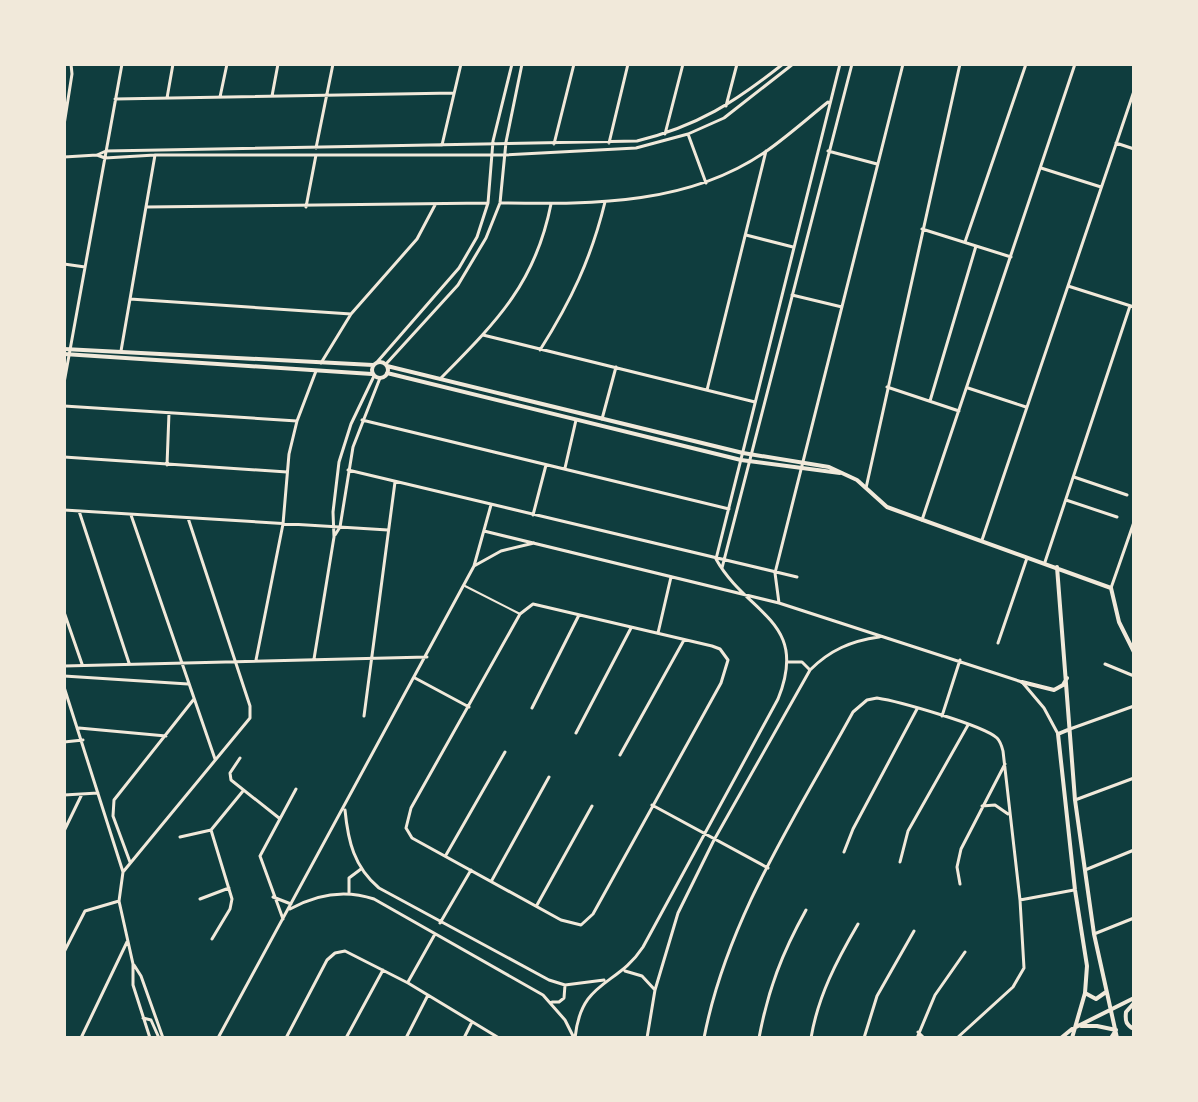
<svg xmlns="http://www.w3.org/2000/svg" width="1198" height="1102" viewBox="0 0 1198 1102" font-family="'IBM Plex Serif',serif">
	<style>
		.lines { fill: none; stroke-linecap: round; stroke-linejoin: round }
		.pedestrian { stroke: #f1e9da; stroke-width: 2 }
		.minor { stroke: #f1e9da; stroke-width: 3 }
		.tertiary { stroke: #f1e9da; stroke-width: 4 }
	</style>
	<rect width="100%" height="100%" fill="#0f3d3e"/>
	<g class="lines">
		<!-- pedestrian -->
		<path class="pedestrian" d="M465,586l55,28"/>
		<!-- minor -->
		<path class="minor" d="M272,96l6,-32
			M220,97l7,-33
			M167,98l6,-34
			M115,99l339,-6
			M726,106l11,-42
			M64,125l8,-51 -1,-10
			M665,134l18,-70
			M688,134l18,49
			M609,143l19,-79
			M1116,143l18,6
			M554,144l20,-80
			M442,145l19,-81
			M316,148l17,-84
			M828,151l49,13
			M97,155l8,3 50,-3h350l131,-7 52,-14 36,-16 69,-54
			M64,157l33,-2 9,-4 531,-10c61,-15 98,-39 146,-77
			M1041,168l60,19
			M500,203c92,1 189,3 268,-53 21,-15 40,-32 60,-48
			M146,207l342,-4
			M306,207l10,-52
			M922,229l89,28
			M746,235l47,12
			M965,242l61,-178
			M64,264l21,3
			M1068,286l66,21
			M792,295l50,12
			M130,299l221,15
			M483,335l272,67
			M540,350c31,-49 51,-91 65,-148
			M121,351l34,-196
			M378,361l81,-93 18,-31 11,-34 5,-62 19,-77
			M321,363l30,-49 66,-75 18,-34
			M386,364l72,-79 28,-47 14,-35 6,-61 16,-78
			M440,379c55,-56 95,-94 111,-175
			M64,383l58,-319
			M887,387l72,24
			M968,388l58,19
			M707,390l59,-239
			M930,401l46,-155
			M64,406l233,15
			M602,419l14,-52
			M362,420l367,89
			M64,457l223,15
			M167,465l2,-52
			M565,468l11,-48
			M348,470l449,107
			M1074,477l53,18
			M866,488l94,-424
			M1066,500l51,17
			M64,510l324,20
			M79,511l50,152
			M131,515l84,244
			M533,515l13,-50
			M922,520l153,-456
			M484,531l295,72 243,79 22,26 14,26
			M335,535l5,-8 13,-80 27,-69
			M982,540l152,-449
			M1045,562l85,-256
			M474,566l17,-61
			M722,568l130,-504
			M1111,588l23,-66
			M779,603l-4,-30 128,-509
			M533,604l179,42 8,3 8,11 -7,23 -128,231 -12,11 -20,-5 -149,-82 -6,-10 5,-20 109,-194z
			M64,612l18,52
			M658,633l13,-56
			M998,643l29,-85
			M314,659l20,-122 -1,-25 6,-50 12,-38 23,-48
			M256,660l27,-136 6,-70 8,-33 19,-50
			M788,662h14l8,8
			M1105,664l29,12
			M64,666l363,-9
			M64,676l124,8
			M415,678l54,29
			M64,687l59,185 -4,29 14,63v21l17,53
			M532,708l47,-93
			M364,716l31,-234
			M942,716l18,-56
			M79,728l87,8
			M1070,729l64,-23
			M576,733l55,-105
			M64,742l19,-2
			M620,755l64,-115
			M240,758l-10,15 1,7 48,38
			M64,795l34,-2
			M1075,800l59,-22
			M652,805l116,63
			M982,806l13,-1 13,9
			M345,810c3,31 9,57 34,78l170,92 16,5 39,-5
			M211,830l21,69 -2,10 -18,30
			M64,831l18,-37
			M180,837l31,-7 32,-39
			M844,852l9,-23 64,-120
			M446,855l59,-103
			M130,862l-17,-46 1,-16 80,-101
			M900,862l8,-31 60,-106
			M1085,870l49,-20
			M123,872l127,-154v-12l-62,-188
			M492,880l57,-103
			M960,884l-3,-17 4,-18 44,-85
			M349,892v-14l12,-9
			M273,897l18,7
			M200,899l29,-11
			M1020,900l54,-10
			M537,905l55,-99
			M290,909c27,-15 54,-20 84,-10l169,96 22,25 9,18
			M283,919l-23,-63 36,-67
			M440,923l31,-53
			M1094,934l40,-16
			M64,952l21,-41 34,-10
			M134,965l7,11 22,62
			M625,971l17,5 13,14
			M408,982l27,-48
			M552,1002h7l5,-4 1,-13
			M143,1018l8,2 8,18
			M918,1032l6,6
			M81,1038l46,-96
			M218,1038l256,-472 27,-15 33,-8
			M286,1038l41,-78 8,-7 10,-2 63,32 91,55
			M346,1038l37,-68
			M406,1038l22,-43
			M464,1038l8,-16
			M575,1038c6,-59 42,-51 68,-91l135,-248c32,-79 -31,-84 -62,-140l124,-495
			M647,1038l8,-48 23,-77 36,-73 96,-170c20,-20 41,-29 69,-33
			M704,1038c23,-119 92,-222 149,-326l14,-12 10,-2c20,3 106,27 120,40 3,3 5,9 6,13l17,149 4,68 -11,19 -56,51
			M759,1038c9,-48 23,-85 47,-128
			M811,1038c7,-42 26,-78 47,-114
			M864,1038l13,-42 37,-65
			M917,1038l18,-43 30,-43"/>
		<!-- tertiary -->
		<path class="tertiary" d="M64,349l309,16
			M64,354l308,20
			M372 370a8 8 0 1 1 16 0a8 8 0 1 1-16 0Z
			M387,366l356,87 86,14 28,13 30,27 224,81 8,34 15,30
			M387,373l354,87 99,13
			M1057,567l18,233 19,134 23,104
			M1022,682l32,8 9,-5 4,-7
			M1070,729l-12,5 17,156 12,76 -2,27 -13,45
			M1085,993l11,6 10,-7
			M1134,1003l-8,9c-1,9 0,13 8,17
			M1081,1026h16l19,4 -5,8
			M1061,1038l11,-9 62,-31"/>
	</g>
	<!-- border -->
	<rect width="1198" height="1102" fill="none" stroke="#f1e9da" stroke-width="132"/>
</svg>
